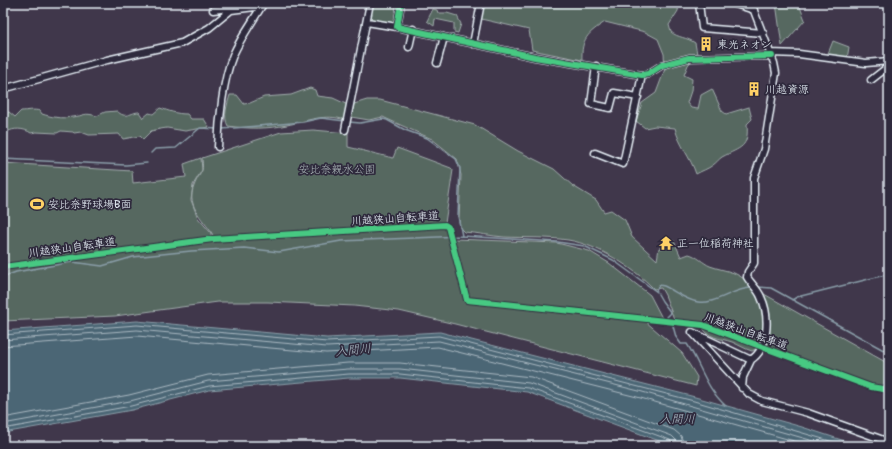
<svg xmlns="http://www.w3.org/2000/svg" width="892" height="449" viewBox="0 0 892 449" font-family="'Shantell Sans','Klee One',sans-serif">
	<style>
		.green { fill: #576860; stroke: #a0acac }
		.water { fill: #4c6674; stroke: #8a9ea9 }
		.lines { fill: none; stroke-linecap: round; stroke-linejoin: round }
		.shore { stroke: #aab9c3; stroke-width: 1 }
		.stream { stroke: #8a9ea9; stroke-width: 1.5 }
		.street-casing { stroke: #e8f1f8; stroke-width: 9 }
		.street { stroke: #2f2a3d; stroke-width: 6 }
		.cycleway-casing { stroke: #2f2a3d; stroke-width: 8 }
		.cycleway { stroke: #46c982; stroke-width: 6 }
		.labels { text-anchor: middle; stroke-width: 3.5; stroke-linejoin: round; paint-order: stroke }
		.poi-label { font-size: 11px; fill: #e8f1f8; stroke: #2f2a3d; text-anchor: start }
		.park-label { font-size: 11px; fill: #aebabb; stroke: #2f2a3d }
		.street-label { font-size: 11px; fill: #e8f1f8; stroke: #2f2a3d }
		.water-label { font-size: 12px; font-style: italic; fill: #aab9c3; stroke: #2f2a3d }
	</style>
	<rect width="100%" height="100%" fill="#40374b"/>
	<filter id="ink" filterUnits="userSpaceOnUse"><feTurbulence type="fractalNoise" baseFrequency=".025" numOctaves="2"/><feDisplacementMap in="SourceGraphic" scale="8" xChannelSelector="R" yChannelSelector="G"/><feConvolveMatrix kernelMatrix="1 2 1 2 8 2 1 2 1" color-interpolation-filters="sRGB"/></filter>
	<g filter="url(#ink)">
		<!-- green -->
		<path class="green" d="M373,3l21,1 4,5 -3,16 -26,-6z
			M484,3h50l14,4 40,-4h37l4,2 3,-2h47l-1,8 -9,14 2,7c7,6 16,5 24,11l2,11 -9,11 -4,10 8,4 -1,12 -4,12 4,5 7,1 3,-14 11,-6 10,22 4,3 23,-7 3,12 -5,5c2,24 -6,23 -25,33 -3,2 -6,6 -9,8 -5,4 -12,6 -17,9 -5,-16 -17,-29 -21,-46l-20,-2 -10,2 -9,-7 6,-18 14,-10 9,-24 -1,-15 -6,-15 -13,-7 -40,-10c-17,11 -24,17 -23,38l-50,-10 -3,-20 -48,-11z
			M776,3h20l4,4 5,13 -23,26z
			M433,9l4,1 1,3h9l10,3 4,8 -3,9 -4,-1v-9l-19,-4 -1,7 -7,-5z
			M833,41l16,6 -2,12 -20,-3z
			M310,88l5,2 2,6 16,2 15,7 -3,15c-20,-7 -38,1 -58,5 -19,4 -40,4 -59,1 -5,-9 -1,-21 2,-31h7l7,9 6,-1 14,-6 27,-2z
			M367,100h13l95,25 43,26 36,18 19,17 23,14 8,12 7,-2 14,10 7,17 25,23 2,-12h4l1,-8 10,1 7,16 8,-3c8,2 14,9 21,12 8,3 16,4 24,7 30,14 31,42 27,71l-52,-20 -35,-5 -9,-24 -4,-7 -7,1c-21,-22 -56,-44 -86,-49 -21,-3 -43,-2 -64,-3 -13,-1 -26,-4 -40,-5l-4,-4 -1,-9 2,-44 -4,-16 -25,-20 -45,-20 -4,-2 -14,3 -18,-3 3,-13z
			M160,108c9,3 16,6 27,6l4,5h13l5,8 -24,4 -18,-3 -7,1 -9,2 -8,8 -3,-3 -17,3 -4,-5 -30,1 -8,-3 -7,1 -1,-1 -12,-1 -4,2 -21,-1 -5,1c-7,-5 -18,-5 -24,-1h-4v-19l6,-1 6,5 6,-6c6,0 13,-2 19,0l2,3c9,3 20,5 30,3 13,-1 11,-5 25,-1l8,-4 12,-1c9,9 14,1 22,1l4,6 6,-5 4,1z
			M313,130l35,3v14l45,11 4,-10 54,20 2,2 -8,53 -231,14c-8,-16 -29,-30 -20,-51 6,-16 10,-10 8,-28l79,-26z
			M201,158l1,12 -9,15 -2,15 7,18 13,15v5l-208,27v-102l129,8 1,12 53,-6 -2,-13z
			M444,226l4,6 16,68 181,21 37,32 15,24 -1,9 -241,-62 -56,-13 -45,-5 -86,-4h-50l-103,14 -112,5v-53l188,-25z
			M454,239l103,4 32,8 20,12 41,32 12,23 -194,-20z
			M764,294l125,70v24h-12l-112,-43c6,-19 4,-32 -1,-51z
			M702,326h4l52,22 -6,3c-7,-2 -13,-6 -20,-9 -12,-4 -25,-4 -30,-16z"/>
		<!-- water -->
		<path class="water" d="M137,321l190,17 113,-6 255,65 107,30 58,19h-187l-146,-54 -127,-14h-51l-140,12 -77,20 -129,23v-102z"/>
		<g class="lines">
			<!-- shore -->
			<path class="shore" d="M3,335l134,-10 190,17 112,-6 255,65 153,45
				M3,340l134,-10 190,17 112,-6 200,50 192,55
				M3,346l134,-10 189,17 112,-6 199,50 175,49
				M3,418l126,-23 79,-20 140,-12h52l131,14 143,53 7,6 3,10
				M3,424l127,-23 78,-20 140,-12h52l129,14 143,53 4,4 2,6
				M3,429l128,-23 78,-20 140,-12h51l128,14 142,52 3,6"/>
			<!-- stream -->
			<path class="stream" d="M349,122l11,1 23,-4 4,1 18,10 22,8 29,21 4,9 -2,48 4,20
				M222,129l81,-7 18,-4 24,3
				M151,153l4,-4 21,-1 24,-20 18,1
				M3,159l123,6 21,-2
				M3,277l13,-5 56,-10 30,4 31,-9 58,-6 53,-3 35,4 62,-11 121,-5 96,6 26,4 29,14 44,32
				M664,286c11,5 21,14 34,16 17,3 36,-14 53,-14
				M758,287l13,1 118,65
				M656,291l3,-6 5,1
				M658,294l4,7 9,12 -4,4
				M792,300l5,-3 92,-23
				M673,326l3,11 5,7h6c14,21 19,45 39,62"/>
			<defs>
				<path id="street" d="M401,3l-4,24 138,30 107,18 6,-1 14,-9 27,-7 83,-2
					M699,3l3,25 61,5
					M732,3l22,7
					M213,10l16,-2 2,2
					M367,22l30,5
					M473,44l8,-41
					M409,47l4,-18
					M770,53l29,1 67,9 23,-2
					M437,63l7,-26
					M596,66l-5,38 19,4 4,-15 24,4
					M871,80l18,-14
					M3,89l104,-29 75,-17 27,-15 22,-18 31,-4
					M345,130l25,-127
					M218,147c1,-26 5,-68 15,-92 8,-18 20,-34 30,-51
					M595,153l28,11 19,-89
					M751,360c18,-12 19,-44 10,-63 -3,-8 -10,-13 -14,-20l1,-5 6,-9v-85l10,-29 12,-76 -2,-10 -23,-60
					M742,388l1,-11 8,-17 -59,-28 57,62 13,7 46,12 81,29"/>
			</defs>
			<!-- street casing -->
			<use href="#street" class="street-casing"/>
			<!-- street -->
			<use href="#street" class="street"/>
			<defs>
				<path id="cycleway" d="M401,3l-4,24 138,30 107,18 6,-1 14,-9 27,-7 83,-2
					M3,267l210,-28 232,-14 3,2 19,73 236,25 168,62 18,3"/>
			</defs>
			<!-- cycleway casing -->
			<use href="#cycleway" class="cycleway-casing"/>
			<!-- cycleway -->
			<use href="#cycleway" class="cycleway"/>
		</g>
	</g>
	<!-- icons -->
	<defs>
		<symbol id="building-bare" viewBox="-9 -9 18 18"><path d="M-4-6H4V6H1V3H-1V6H-4ZM-2.5-4.3h1.7v1.8h-1.7ZM.8-4.3h1.7v1.8H.8ZM-2.5-1h1.7V.8h-1.7ZM.8-1h1.7V.8H.8Z" fill="#ffd166" stroke="#2f2a3d" stroke-width="2.5" paint-order="stroke"/></symbol>
		<symbol id="stadium-bare" viewBox="-9 -9 18 18"><path d="M0-5a6.5 5 0 1 0 0 10a6.5 5 0 1 0 0-10ZM-3.5-1.8h7v3.6h-7Z" fill="#ffd166" stroke="#2f2a3d" stroke-width="2.5" paint-order="stroke"/></symbol>
		<symbol id="temple-bare" viewBox="-9 -9 18 18"><path d="M0-6L5-2H3V0L6.5 2.5H4V6H1.5V3h-3V6H-4V2.5H-6.5L-3 0V-2H-5Z" fill="#ffd166" stroke="#2f2a3d" stroke-width="2.5" paint-order="stroke"/></symbol>
	</defs>
	<g fill-rule="evenodd">
		<use href="#building-bare" x="696" y="34" width="20" height="20"/>
		<use href="#building-bare" x="744" y="79" width="20" height="20"/>
		<use href="#stadium-bare" x="27" y="194" width="20" height="20"/>
		<use href="#temple-bare" x="656" y="233" width="20" height="20"/>
	</g>
	<g class="labels">
		<!-- poi labels -->
		<g class="poi-label">
			<text x="717" y="48">東光ネオン</text>
			<text x="765" y="93">川越資源</text>
			<text x="48" y="208">安比奈野球場B面</text>
			<text x="677" y="247">正一位稲荷神社</text>
		</g>
		<!-- park labels -->
		<g class="park-label">
			<text x="337" y="173">安比奈親水公園</text>
		</g>
		<!-- street labels -->
		<g class="street-label">
			<text transform="translate(395 218) rotate(-4)" y="4">川越狭山自転車道</text>
			<text transform="translate(72 247) rotate(-8)" y="4">川越狭山自転車道</text>
			<text transform="translate(746 331) rotate(20)" y="4">川越狭山自転車道</text>
		</g>
		<!-- water labels -->
		<g class="water-label">
			<text transform="translate(353 350) rotate(-6)" y="4">入間川</text>
			<text x="677" y="423">入間川</text>
		</g>
	</g>
	<!-- margin -->
	<rect width="892" height="449" fill="none" stroke="#2f2a3d" stroke-width="16"/>
	<rect x="8" y="8" width="876" height="433" fill="none" stroke="#e8f1f8" stroke-width="1.5" filter="url(#ink)"/>
</svg>
